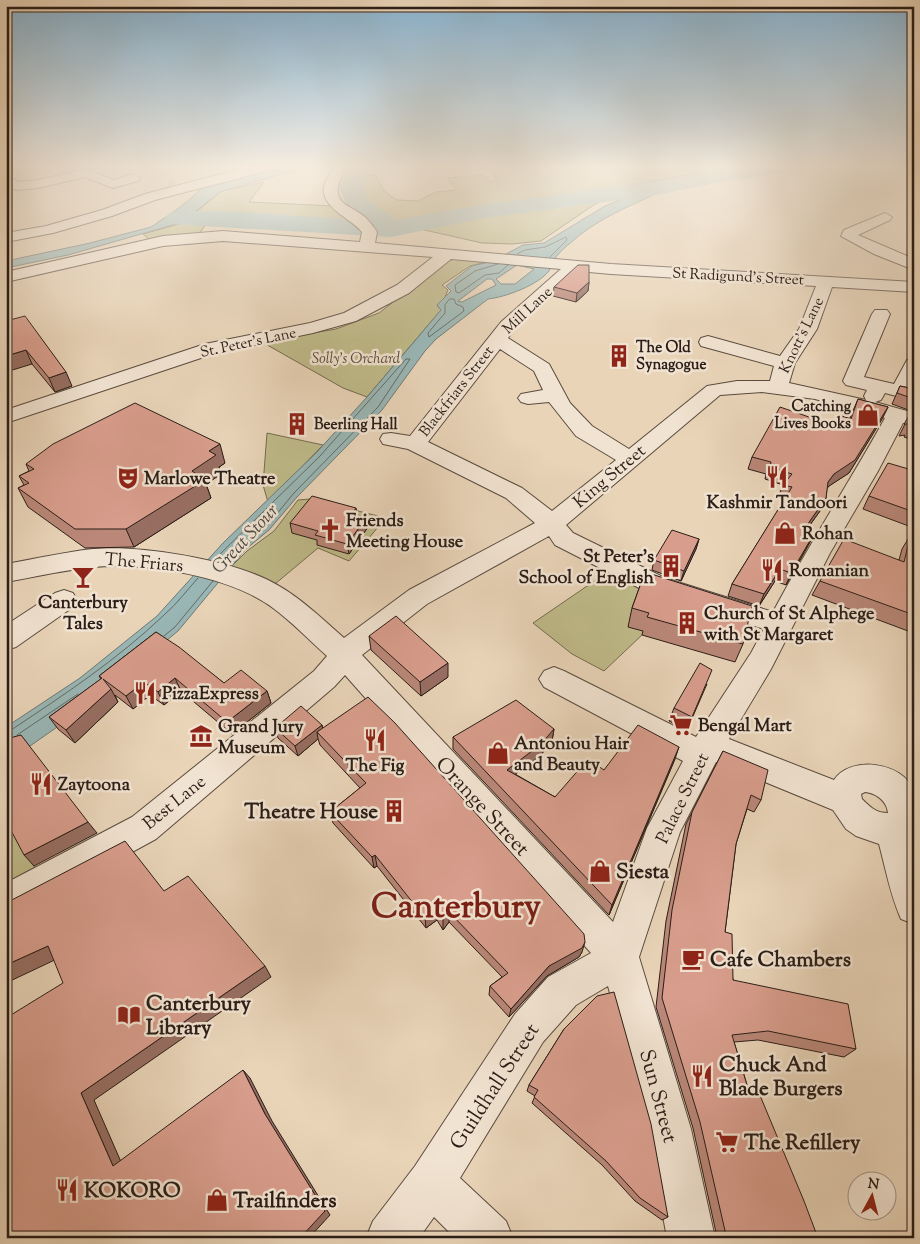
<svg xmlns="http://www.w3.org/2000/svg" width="920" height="1244" viewBox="0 0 920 1244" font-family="'Sorts Mill Goudy',serif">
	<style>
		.green { fill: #bfba89; stroke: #746c50 }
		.water { fill: #99b7b6; stroke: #6d7976; fill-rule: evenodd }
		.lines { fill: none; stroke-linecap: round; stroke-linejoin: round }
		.shore { stroke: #626a66; stroke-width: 1 }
		.river { fill: #99b7b6; fill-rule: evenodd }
		.minor-tunnel { stroke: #c3af98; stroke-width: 14; stroke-dasharray: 14 8; stroke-linecap: butt }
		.minor-casing { stroke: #5a4b3f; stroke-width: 2 }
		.minor { fill: #f1e3d1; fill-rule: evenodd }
		.wall { fill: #ba8778; stroke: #2a1d17 }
		.shaded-wall { fill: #976e62; stroke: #2a1d17 }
		.building { fill: #d89d8c; stroke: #2a1d17 }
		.labels { text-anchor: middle; stroke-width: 5; stroke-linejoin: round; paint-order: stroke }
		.far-street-label { font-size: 15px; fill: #2a1d17; stroke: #f1e3d1 }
		.far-poi-label { font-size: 15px; font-weight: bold; fill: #2a1d17; stroke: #f1e3d1; text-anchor: start }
		.far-park-label { font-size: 15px; font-style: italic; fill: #574c39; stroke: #f1e3d1 }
		.street-label { font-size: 18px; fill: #2a1d17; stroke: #f1e3d1 }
		.poi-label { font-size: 18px; font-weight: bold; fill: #2a1d17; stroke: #f1e3d1; text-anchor: start }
		.water-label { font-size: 19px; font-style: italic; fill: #4b4b47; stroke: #f1e3d1 }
		.near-street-label { font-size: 21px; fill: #2a1d17; stroke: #f1e3d1 }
		.near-poi-label { font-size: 21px; font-weight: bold; fill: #2a1d17; stroke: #f1e3d1; text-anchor: start }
		.near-town-label { font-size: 34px; font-weight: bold; fill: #7a1f14; stroke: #f1e3d1 }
	</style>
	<rect width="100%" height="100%" fill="#e9d4b8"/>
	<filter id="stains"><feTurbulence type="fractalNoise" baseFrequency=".004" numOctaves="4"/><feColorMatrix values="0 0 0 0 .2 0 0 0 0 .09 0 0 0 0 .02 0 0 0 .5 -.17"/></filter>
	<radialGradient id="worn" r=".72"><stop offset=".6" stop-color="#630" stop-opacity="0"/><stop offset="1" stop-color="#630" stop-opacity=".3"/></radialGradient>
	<!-- green -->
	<path class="green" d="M451,165h293l-92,16 -57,23 -54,37 -29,3 -30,-1 -93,-21 -21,-13 -9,-10 -4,-12 5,-12h15l9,16 13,9 21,1 18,-9 21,-2 -10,-12 36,-3 8,7 5,-2 -3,-9 -12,-4z
		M264,182l-15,20 85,4 34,24 -162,-6 -7,10 -49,6 -7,-6 39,-11 40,-32z
		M455,259l36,2 -21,5 -28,19 6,5 -3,7 -8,8 4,5 -74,87 -24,-9 -81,-46 74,-13 43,-16 67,-52z
		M267,433l56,12 -55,57 -5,-17z
		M310,499l76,19 -37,43 -31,-13 -55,46 -38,-21 22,-22 27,-20 24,-31z
		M612,569l29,21 3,42 -2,3 -38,36 -32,-17 -39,-31z
		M6,812l32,62 -32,19z"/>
	<!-- water -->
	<path class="water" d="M285,165h63l-47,4 -82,23 -36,30 -115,33 -62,13v-7l84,-18 61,-16 28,-19 26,-22z
		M749,165h62c-52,13 -110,8 -160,31 -24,11 -49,22 -70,38 -8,7 -19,15 -25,23 -3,4 -4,10 -7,14 -11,14 -43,26 -61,28l-52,40 -11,12 -43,59 -85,87 -28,33 -23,19 -68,82 -95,78 -53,37 -24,6v-25l74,-49 77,-62 66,-73 94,-91 50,-55 74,-87 -4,-5 14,-14 -5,-5 26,-20 21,-5 30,-16 21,-2 61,-37 30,-12v-10zM517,265l17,4 -19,15h-14l-5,-5zM487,279h5l4,6 -34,17 -4,-1z"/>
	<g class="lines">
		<!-- shore -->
		<path class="shore" d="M739,165l3,5 47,-5
			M517,254l8,-4 20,-3 21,-10 1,3 -17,17
			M498,264l-23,7 -20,14 1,7 3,1 26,-18 14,-2 9,-8
			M450,299h4l2,5 7,3 1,4 -35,26 -1,-4 17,-20v-8z
			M214,560l106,-104 86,-97h4l-32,48 -84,86 -28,34 -23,18 -16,19
			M164,636l11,-9 38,-46
			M6,731l5,-1c53,-35 107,-71 153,-115 13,-11 23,-25 34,-37
			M17,735l61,-41"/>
		<!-- river -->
		<path class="river" d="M350,165h22l-9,22 5,13 28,20 89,-16 172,-23 83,-16h59l-3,5 -8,2 -73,11 -58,12 -172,23 -94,19 -223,-13 -4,-5 4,-5 9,-3h48l137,9 -14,-11 -9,-22z"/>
		<!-- minor-tunnel -->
		<path class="minor-tunnel" d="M168,184l5,3"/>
		<defs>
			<path id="minor" d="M256,165h23l-1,3 -123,32 -43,16 -59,17 -47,9v-9l40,-7 56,-16 43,-16z
				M335,165h13c-3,7 -9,15 -10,22 -3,18 16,20 27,30 4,4 9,10 12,15l-2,11 236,21 303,18v10l-82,-5 -15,42 -22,34 -6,20 77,17 -2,-4 3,-6 -21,-5 -3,-4 29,-67 3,-4h12l3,4 -26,63 30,7 13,-24 7,-2v26l-7,11 -7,2 -15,-4 -4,7 -6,2 39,11v13l-11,-3 -25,48 -48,82 -59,116 -42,70 105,41c16,-25 69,-18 79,10 4,12 1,31 1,44l-3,2 3,9v79l-13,-5c-11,-25 -15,-49 -22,-75l-23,-8 -10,-7 -13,-19 -117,-48 -36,70 -41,125 52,172 24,109h-48l-20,-109 -39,-143 -32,19 -33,37 -83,136 46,43 7,17h-58l-21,-21 -15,21h-53l7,-17 42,-55 100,-152 33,-37 43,-24 -246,-278 -11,12 -178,152 -150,82v-38l126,-66 182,-146 13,-15c-18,-16 -35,-34 -54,-48 -43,-32 -127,-46 -180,-41 -29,3 -58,10 -87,15v-18c29,-5 58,-12 87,-15 48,-4 132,10 175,31 29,14 52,37 76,58l65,-48 126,-67 -29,-25 -98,-49 -25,-5 -3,-5 3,-5 8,-1 19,3 91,-114 60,-53 -110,-10 -42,34 -53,28 -43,12 -97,20 -210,70v-13l199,-66 105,-21 34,-10 53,-28 36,-28 -210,-16 -60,5 -157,36v-10l157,-36 60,-5 137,11 2,-10c-11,-14 -42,-24 -38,-46 2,-6 8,-14 11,-21zM578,271l33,3 205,12 -17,43 -19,27 -72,-20 -7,2 -2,4 2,4 73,20 -4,15h-33l-30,5 -78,63 -37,-23 -22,-23 -21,-39 -41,-26 5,-8zM500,349l34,22 9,19 -22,4 -3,4 3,4 7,2 21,-2 27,34 40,24 -64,51 -30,-23 -94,-46zM762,392l53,7 70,19c-36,65 -77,128 -112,194l-108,-34 -92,-45 -7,-8 154,-130zM549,536l6,9 92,47 117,37 -13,24 -55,84 -132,-66 -10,-4 -10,4 -5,8 5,8 139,74 -36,67 -34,94 -251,-267 65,-51zM865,792c11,1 22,9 23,21 -12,0 -18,-6 -26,-14l-1,-5z
				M86,169l28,11 19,-6 7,4 -2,3 -25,7 -28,-11 -47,11 -22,2 -10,-5v-10l13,7 19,-2z
				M885,213l7,4 -2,3 -32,15 56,24v11l-40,-16 -33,-18 3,-6z
				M64,590l9,3 4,7 -4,7 -57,40 -10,3v-25l49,-32z"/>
		</defs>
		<!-- minor casing -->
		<use href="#minor" class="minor-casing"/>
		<!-- minor -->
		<use href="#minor" class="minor"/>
	</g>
	<!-- wall -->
	<path class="wall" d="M589,282l-1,9 -12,11 -23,-6 1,-9z
		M6,321l66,65 -17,6 -23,-28z
		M900,386l14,3v23l-22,-8z
		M858,399l30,8 -6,12 -33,54 -20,13 -2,2 -1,10 -6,13 -13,18 8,3 -6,12 -23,41 -11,-4 -16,25 -31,-10 4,-12 53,-85 -7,-2 5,-12 -18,-6 1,-5 -18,-5 4,-12 80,-32 18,-7z
		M910,414h4v26l-10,-3 1,-2 -6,1z
		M225,463l-6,4 2,7 -15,10 5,14 -77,49 -49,1 -57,-41 -10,-19 6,-3 -5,-9 10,-5 -3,-7z
		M914,481v47l-51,-19 6,-13z
		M357,515l10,2 1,10 -19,27 -32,-9v-5l-25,-7 -2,-10z
		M911,534l3,1v87l-6,9 -96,-36 8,-14 79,-21 3,-11z
		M699,539l-3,10 -15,32 -29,-11 2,-10z
		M645,572l98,72 -8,18 -93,-27 1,-4 -15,-4 4,-19z
		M156,632l68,51 43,8 4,12 -39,31 -51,-43 -17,14 -14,-10 -17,14 -18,-14 3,7 -43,41 -17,-14 -9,-12 52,-38 -2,-3z
		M369,636l79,41 -27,19 -50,-46z
		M707,684l-20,46 -18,-9 5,-13z
		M322,725l1,3 259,224 -3,5 -32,19 -38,41 -20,-22 1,-9 12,-9 -53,-55 -6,8 -6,-10 -11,8 -49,-62 -3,2 -41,-45 -3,-11 30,-24 -40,-43 -2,-6 -20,17 -20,-18 -3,-10z
		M554,729l-2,12 -12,15 -25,18 40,23 49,-27 71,-11 -66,156 -156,-166v-12z
		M723,751l38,49 -7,12 -7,-3 -11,35 -11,88 8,48 123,69 -12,8 -86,-17 -24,2 16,53 68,143h-121l20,-1 -24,-109 -37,-121 10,-86 20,-97z
		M564,1029l104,188 -6,3 -27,-19 -33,-36 -70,-62 3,-7 -8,-5 2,-6z"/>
	<!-- shaded-wall -->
	<path class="shaded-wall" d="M589,282l-1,9 -12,11 1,-9z
		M26,350l6,14 -26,8v-16z
		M66,372l6,14 -17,6 -6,-14z
		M888,407l-6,12 -33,54 -20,13 -6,8 5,-12 6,-8z
		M220,444l5,19 -6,4 2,7 -15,10 5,14 -77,49 -8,-18 66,-58 17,-20z
		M826,498l-6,13 -21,29 6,-12z
		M356,508l2,10 -6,-4z
		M367,517l1,10 -19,27 -2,-10z
		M815,532l-6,12 -23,41 5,-12z
		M699,539l-3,10 -15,32 3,-10z
		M780,569l-5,12 -16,25 5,-12z
		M448,663v14l-27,19 -1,-14z
		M175,678l6,13 -17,14 -6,-13z
		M144,682l6,13 -17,14 -7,-13z
		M111,689l7,13 -43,41 -9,-13z
		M267,691l4,12 -39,31 -5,-12z
		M322,725l2,9 -7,-2 1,7 -20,17 -3,-10z
		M554,729l-2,12 -12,15 -34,25 1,-11z
		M679,747l-4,12 -66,156 3,-10z
		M88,822l9,11 -63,33 -10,-11z
		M375,855l2,11 -3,2 -2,-11z
		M437,910v10l-11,8 -1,-10z
		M449,912v10l-6,8v-10z
		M585,942l-3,10 -3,5 -32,19 -38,41 2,-8 38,-43z
		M48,946l13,11 -55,26v-18z
		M265,966l6,11 -177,123 31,71 -12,-5 -32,-73z
		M243,1070l7,8 22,43 58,94 -21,23h-9l-35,-124z"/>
	<!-- building -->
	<path class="building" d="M578,265h11v17l-12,11 -23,-6z
		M25,316l41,56 -17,6 -23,-28 -20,6v-35z
		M900,386l14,3v10l-17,-6z
		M858,399l30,8 -33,53 -21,14 -6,8 -2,16 -21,30 10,4 -24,41 -11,-4 -16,25 -32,-10 60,-97 -9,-2 9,-11 -22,-7 1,-5 -19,-5 28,-50 52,18 7,-10 12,4z
		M135,403l85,41 -11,7 7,4 -24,16 13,9 -79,49h-51l-57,-41 11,-5 -10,-7 15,-7 -8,-5 27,-20z
		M910,414h4v12h-4l1,-2h-7z
		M888,463l24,7 -4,9 6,2v31l-45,-16z
		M312,496l44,12 -4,6 15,3 -20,27 -32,-9 3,-4 -28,-8z
		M672,530l27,9 -15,32 -30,-11z
		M911,534l3,1v80l-94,-34 24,-42 60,23z
		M645,572l107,34 -9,38 -96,-27 2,-4 -17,-5z
		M396,616l52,47 -28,19 -51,-46z
		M156,632l23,15 45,36 17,-13 26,21 -40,31 -52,-44 -17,14 -14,-10 -18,14 -23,-17 8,10 -45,41 -17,-13 53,-39 -3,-2z
		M700,663l12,7 -20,47 -18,-9z
		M368,697l27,26 189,211 1,8 -3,6 -33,18 -38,43 -21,-23 18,-13 -59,-61 -6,8 -6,-10 -12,8 -50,-63 -3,2 -42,-45 36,-29 -49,-51z
		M516,700l38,29 -13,15 -34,26 48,27 33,-38 16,11 34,-45 41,22 -67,158 -159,-168z
		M301,706l21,19 -27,21 -20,-18z
		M21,735l67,87 -64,33 -18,-34v-82z
		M723,751l45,19 -7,30 -10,-5 -15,49 -11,88 7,2 1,46 115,24 8,45 -88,-18 -36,4 18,60 9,-2 45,108 14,37 -119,-1h25l2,-2 -26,-113 -38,-124 10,-88 20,-98z
		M125,841l39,50 24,-15 77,90 -184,127 32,73 130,-96 22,44 60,97 -25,27h-294v-220l57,-35 -15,-37 -42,19v-62z
		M614,992l37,132 17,93 -28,-19 -34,-37 -72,-64 4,-7 -9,-5 35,-56 33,-33z"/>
	<!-- sky -->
	<linearGradient id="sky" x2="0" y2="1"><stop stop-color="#88b5d4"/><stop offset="0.49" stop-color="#f5ecdf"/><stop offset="1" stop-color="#f5ecdf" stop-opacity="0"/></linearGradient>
	<rect width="920" height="340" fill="url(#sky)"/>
	<!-- icons -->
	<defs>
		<symbol id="building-bare" viewBox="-9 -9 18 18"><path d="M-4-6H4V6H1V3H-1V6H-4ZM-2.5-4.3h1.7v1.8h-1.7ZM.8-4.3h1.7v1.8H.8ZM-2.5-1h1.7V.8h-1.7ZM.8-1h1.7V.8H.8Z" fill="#8f2418" stroke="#f1e3d1" stroke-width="2.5" paint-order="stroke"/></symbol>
		<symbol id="shop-bare" viewBox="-9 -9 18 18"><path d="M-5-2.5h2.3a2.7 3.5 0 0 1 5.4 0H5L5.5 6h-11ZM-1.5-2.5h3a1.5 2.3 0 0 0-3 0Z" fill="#8f2418" stroke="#f1e3d1" stroke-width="2.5" paint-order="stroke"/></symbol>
		<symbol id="restaurant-bare" viewBox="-9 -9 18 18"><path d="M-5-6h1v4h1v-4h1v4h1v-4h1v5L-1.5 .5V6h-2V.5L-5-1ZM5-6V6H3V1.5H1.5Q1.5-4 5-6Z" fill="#8f2418" stroke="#f1e3d1" stroke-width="2.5" paint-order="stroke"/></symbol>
		<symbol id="theatre-bare" viewBox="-9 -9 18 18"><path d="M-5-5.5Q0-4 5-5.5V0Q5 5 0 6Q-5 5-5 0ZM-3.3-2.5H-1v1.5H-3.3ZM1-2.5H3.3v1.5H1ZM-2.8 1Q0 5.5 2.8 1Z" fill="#8f2418" stroke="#f1e3d1" stroke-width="2.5" paint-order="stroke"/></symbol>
		<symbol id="church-bare" viewBox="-9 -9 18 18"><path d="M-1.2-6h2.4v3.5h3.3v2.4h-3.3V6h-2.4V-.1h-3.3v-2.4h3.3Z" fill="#8f2418" stroke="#f1e3d1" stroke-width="2.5" paint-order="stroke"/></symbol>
		<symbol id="bar-bare" viewBox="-9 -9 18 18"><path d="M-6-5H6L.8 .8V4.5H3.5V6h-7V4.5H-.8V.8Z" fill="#8f2418" stroke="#f1e3d1" stroke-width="2.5" paint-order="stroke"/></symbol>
		<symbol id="supermarket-bare" viewBox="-9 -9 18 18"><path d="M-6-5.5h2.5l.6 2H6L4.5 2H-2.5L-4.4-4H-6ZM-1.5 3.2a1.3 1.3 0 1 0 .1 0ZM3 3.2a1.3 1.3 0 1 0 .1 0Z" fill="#8f2418" stroke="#f1e3d1" stroke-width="2.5" paint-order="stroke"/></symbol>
		<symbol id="museum-bare" viewBox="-9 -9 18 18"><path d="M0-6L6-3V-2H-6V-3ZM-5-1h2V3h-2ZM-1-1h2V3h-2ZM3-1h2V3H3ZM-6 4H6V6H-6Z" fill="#8f2418" stroke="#f1e3d1" stroke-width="2.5" paint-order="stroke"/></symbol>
		<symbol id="cafe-bare" viewBox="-9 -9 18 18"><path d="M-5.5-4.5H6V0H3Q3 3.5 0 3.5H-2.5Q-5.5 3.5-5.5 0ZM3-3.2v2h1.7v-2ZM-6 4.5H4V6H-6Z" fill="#8f2418" stroke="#f1e3d1" stroke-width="2.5" paint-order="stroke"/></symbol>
		<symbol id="library-bare" viewBox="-9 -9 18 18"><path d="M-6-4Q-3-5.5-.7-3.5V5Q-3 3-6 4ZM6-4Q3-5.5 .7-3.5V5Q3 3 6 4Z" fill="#8f2418" stroke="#f1e3d1" stroke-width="2.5" paint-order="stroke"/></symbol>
	</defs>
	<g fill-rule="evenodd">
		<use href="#building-bare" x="603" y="340" width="32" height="32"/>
		<use href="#shop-bare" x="852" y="399" width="32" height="32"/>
		<use href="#building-bare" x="281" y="408" width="32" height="32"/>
		<use href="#restaurant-bare" x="761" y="461" width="32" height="32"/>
		<use href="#theatre-bare" x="112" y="462" width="32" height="32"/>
		<use href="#church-bare" x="314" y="514" width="32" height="32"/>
		<use href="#shop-bare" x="769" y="517" width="32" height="32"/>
		<use href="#building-bare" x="655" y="550" width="32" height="32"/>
		<use href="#restaurant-bare" x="756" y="554" width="32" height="32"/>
		<use href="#bar-bare" x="67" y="561" width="32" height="32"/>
		<use href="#building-bare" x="671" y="607" width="32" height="32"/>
		<use href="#restaurant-bare" x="129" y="677" width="32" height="32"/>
		<use href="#supermarket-bare" x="665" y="709" width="32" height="32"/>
		<use href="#museum-bare" x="185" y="720" width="32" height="32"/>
		<use href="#restaurant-bare" x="359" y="724" width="32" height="32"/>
		<use href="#shop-bare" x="482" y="737" width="32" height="32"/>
		<use href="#restaurant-bare" x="25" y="768" width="32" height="32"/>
		<use href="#building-bare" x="378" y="795" width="32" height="32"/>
		<use href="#shop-bare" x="584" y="855" width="32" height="32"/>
		<use href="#cafe-bare" x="677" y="943" width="32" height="32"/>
		<use href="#library-bare" x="113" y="999" width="32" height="32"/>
		<use href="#restaurant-bare" x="686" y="1060" width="32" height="32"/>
		<use href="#supermarket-bare" x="711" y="1126" width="32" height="32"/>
		<use href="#restaurant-bare" x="51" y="1174" width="32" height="32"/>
		<use href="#shop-bare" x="201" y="1184" width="32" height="32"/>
	</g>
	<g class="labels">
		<!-- far-street labels -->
		<g class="far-street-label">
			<text transform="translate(738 276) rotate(3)" y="5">St Radigund's Street</text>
			<text transform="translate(527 310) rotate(-43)" y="5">Mill Lane</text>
			<text transform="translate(801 335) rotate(-64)" y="5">Knott's Lane</text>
			<text transform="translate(248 342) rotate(-12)" y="5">St. Peter's Lane</text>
			<text transform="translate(456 391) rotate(-52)" y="5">Blackfriars Street</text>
		</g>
		<!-- far-poi labels -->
		<g class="far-poi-label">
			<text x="636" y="352">The Old<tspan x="636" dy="17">Synagogue</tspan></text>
			<text x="851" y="411" text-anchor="end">Catching<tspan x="851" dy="17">Lives Books</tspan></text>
			<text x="314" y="429">Beerling Hall</text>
		</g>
		<!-- far-park labels -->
		<g class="far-park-label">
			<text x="356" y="363">Solly's Orchard</text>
		</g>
		<!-- street labels -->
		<g class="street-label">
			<text transform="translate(609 476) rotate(-40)" y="6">King Street</text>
			<text transform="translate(144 562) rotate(5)" y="6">The Friars</text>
			<text transform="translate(682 798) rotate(-64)" y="6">Palace Street</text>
			<text transform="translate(174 802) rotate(-39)" y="6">Best Lane</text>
		</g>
		<!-- poi labels -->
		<g class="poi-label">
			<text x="144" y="484">Marlowe Theatre</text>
			<text x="777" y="508" text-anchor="middle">Kashmir Tandoori</text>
			<text x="346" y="526">Friends<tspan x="346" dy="21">Meeting House</tspan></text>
			<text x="802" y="539">Rohan</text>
			<text x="654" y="562" text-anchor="end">St Peter's<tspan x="654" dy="21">School of English</tspan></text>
			<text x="789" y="576">Romanian</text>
			<text x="83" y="608" text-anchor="middle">Canterbury<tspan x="83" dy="21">Tales</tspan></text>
			<text x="704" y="619">Church of St Alphege<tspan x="704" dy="21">with St Margaret</tspan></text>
			<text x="162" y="699">PizzaExpress</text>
			<text x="698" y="731">Bengal Mart</text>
			<text x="218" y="732">Grand Jury<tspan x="218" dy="21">Museum</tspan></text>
			<text x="514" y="749">Antoniou Hair<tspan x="514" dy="21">and Beauty</tspan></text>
			<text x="375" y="771" text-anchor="middle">The Fig</text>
			<text x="58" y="790">Zaytoona</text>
		</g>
		<!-- water labels -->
		<g class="water-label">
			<text transform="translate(244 538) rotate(-47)" y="7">Great Stour</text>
		</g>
		<!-- near-street labels -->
		<g class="near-street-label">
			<text transform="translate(483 806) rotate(47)" y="7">Orange Street</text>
			<text transform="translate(494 1086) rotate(-57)" y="7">Guildhall Street</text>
			<text transform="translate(659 1096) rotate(75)" y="7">Sun Street</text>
		</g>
		<!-- near-poi labels -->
		<g class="near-poi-label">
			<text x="378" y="818" text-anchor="end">Theatre House</text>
			<text x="616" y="878">Siesta</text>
			<text x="710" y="966">Cafe Chambers</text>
			<text x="146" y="1010">Canterbury<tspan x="146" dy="24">Library</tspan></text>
			<text x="719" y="1071">Chuck And<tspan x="719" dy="24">Blade Burgers</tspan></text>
			<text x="744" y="1149">The Refillery</text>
			<text x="84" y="1197">KOKORO</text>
			<text x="233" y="1207">Trailfinders</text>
		</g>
		<!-- near-town labels -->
		<g class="near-town-label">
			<text x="456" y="917">Canterbury</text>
		</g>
	</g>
	<!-- margin -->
	<rect width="920" height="1244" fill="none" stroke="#e9d4b8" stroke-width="25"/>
	<rect x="8" y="8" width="905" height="1229" fill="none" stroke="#2a1d17" stroke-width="2.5"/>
	<rect x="12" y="12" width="895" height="1219" fill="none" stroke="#2a1d17"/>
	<!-- north arrow -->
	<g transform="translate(872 1196) rotate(7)"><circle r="24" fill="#f1e3d1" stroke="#a19487"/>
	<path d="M0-4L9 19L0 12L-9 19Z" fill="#8f2418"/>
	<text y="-8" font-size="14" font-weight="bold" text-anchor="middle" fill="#2a1d17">N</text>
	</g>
	<rect width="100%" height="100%" filter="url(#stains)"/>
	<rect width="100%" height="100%" fill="url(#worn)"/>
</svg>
